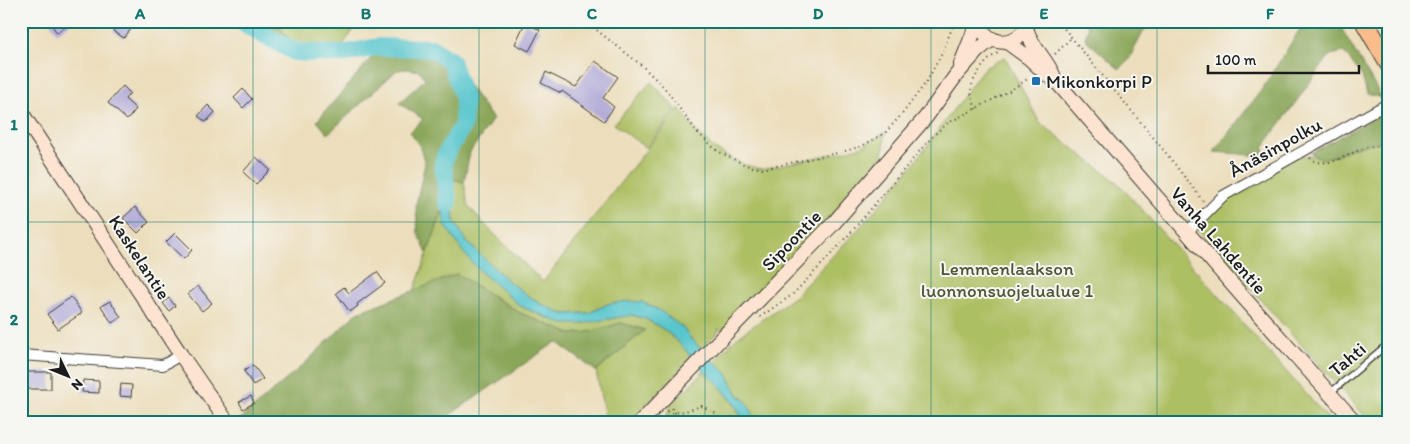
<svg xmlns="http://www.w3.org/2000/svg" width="1410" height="444" viewBox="0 0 1410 444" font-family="Itim,sans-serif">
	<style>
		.green { fill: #adbf63; stroke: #646e40 }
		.forest { fill: #8aa659; stroke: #53613a }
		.water { fill: #58c6cd; stroke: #3a7174 }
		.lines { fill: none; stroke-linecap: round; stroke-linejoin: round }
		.river { stroke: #58c6cd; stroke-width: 18 }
		.building { fill: #b2abd7 }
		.lane-casing { stroke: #3b3934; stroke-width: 8 }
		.street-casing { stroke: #3b3934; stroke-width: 12 }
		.secondary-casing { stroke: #3b3934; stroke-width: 16 }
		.highway-casing { stroke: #3b3934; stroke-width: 20 }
		.path { stroke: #3b3934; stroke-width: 2; stroke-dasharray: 1 4; stroke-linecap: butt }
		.lane { stroke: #fff; stroke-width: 5 }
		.street { stroke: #fff; stroke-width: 10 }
		.secondary { stroke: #fde4d0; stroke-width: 14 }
		.highway { stroke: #f9bc8a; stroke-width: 18 }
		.grid { fill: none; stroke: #0f766e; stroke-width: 1; stroke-opacity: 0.55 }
		.poi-dot { fill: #1f6fb2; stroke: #f6f6f2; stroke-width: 2 }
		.labels { text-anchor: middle; stroke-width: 4; stroke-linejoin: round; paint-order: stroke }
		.poi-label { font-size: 19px; fill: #1c1c1c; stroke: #f6f6f2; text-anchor: start }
		.street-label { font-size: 19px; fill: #1c1c1c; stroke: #f6f6f2 }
		.park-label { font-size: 19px; fill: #4f5535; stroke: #f6f6f2 }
		.neatline { fill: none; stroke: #0f766e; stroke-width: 2 }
		.grid-label { font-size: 16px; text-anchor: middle; font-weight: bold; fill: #0f766e }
	</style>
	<rect width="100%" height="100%" fill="#f6f6f2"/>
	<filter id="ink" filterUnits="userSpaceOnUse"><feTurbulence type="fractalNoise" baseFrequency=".02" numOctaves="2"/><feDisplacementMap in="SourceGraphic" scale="10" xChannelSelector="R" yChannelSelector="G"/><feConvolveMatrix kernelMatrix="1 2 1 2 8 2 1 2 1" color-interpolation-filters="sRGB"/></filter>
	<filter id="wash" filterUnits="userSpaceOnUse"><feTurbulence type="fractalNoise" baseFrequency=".0096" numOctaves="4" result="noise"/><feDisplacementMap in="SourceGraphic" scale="20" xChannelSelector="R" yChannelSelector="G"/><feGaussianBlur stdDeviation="1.12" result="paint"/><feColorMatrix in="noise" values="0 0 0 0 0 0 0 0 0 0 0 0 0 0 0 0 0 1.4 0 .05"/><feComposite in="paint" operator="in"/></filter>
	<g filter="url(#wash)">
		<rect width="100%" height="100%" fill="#ecdebc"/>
		<!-- green -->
		<path class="green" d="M275,21h85l-20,28h-43z
			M1005,57l35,66 78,60 214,240h-577l-3,-11 -7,-12 -7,-5 -11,-21 -13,-12 22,-24 58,-41 72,-76 46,-55 71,-97z
			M651,82l25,27 -30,39 -32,-24z
			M679,108l18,24 19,18 29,15 17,4 80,-17 20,-6 23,-13 -2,26 -159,176 -5,-7 -1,4 -17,17c-9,-9 -16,-19 -26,-26l-67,-19 -19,9 -26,1 -26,-12 -29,-21 -41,-39 -13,-21 -2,-19v-13l-4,-11 16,4 4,23 14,17 61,60z
			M1389,141v282h-18l-177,-198 15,-16 87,-54 36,2 18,-8 22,-7z
			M443,210l2,15 34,45 41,36 27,12 85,-3 14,4 17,10 11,9 11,11 7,10 -63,64h-23l-10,-52 49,-41 -24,-7 -32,9 -18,2 -51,-21 -63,-39 -43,17z
			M705,370c17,17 29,32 40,53h-81l7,-19z"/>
		<!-- forest -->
		<path class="forest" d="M248,21h27l22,28 -49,-27z
			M1086,21h63l-21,40 -9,8 -34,-30 3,-11z
			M1305,21h32l45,77 -15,-4 -5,-18 -18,-24 -14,3 -67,92 4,9 -53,-4 49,-64z
			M379,49l52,1 18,12 13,37 -1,25 -17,28 -4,12 -2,18 5,28 -16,43 -3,-6 -6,-14 -1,-12 -1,-17 9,-40 -5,-17 -10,-15 13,-13 -24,-16 26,-24 -5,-8 -13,-2 -10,1 -69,64 -11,-13z
			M460,74l33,45 -23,33 -6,30 -16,-4 -3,-15 3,-8 17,-30 2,-27z
			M1389,109v33c-14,0 -27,2 -40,7 -10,4 -17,8 -27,10l-11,-6z
			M457,274l63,39 51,21 18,-2 32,-9 24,7 -49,41 -40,-29 -118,81h-202l67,-58 55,-53z"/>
		<!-- water -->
		<path class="water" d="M448,178l4,11v13l2,19 13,21 41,39 29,21 26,12 26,-1 19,-9 20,-3 14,1 17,8 24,18 8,11 36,35 11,21 7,5 7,12 3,11h-10l-11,-20 -14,-17 -28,-27 -7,-10 -11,-11 -11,-9 -17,-10 -14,-4 -52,9h-17l-43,-18 -41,-36 -16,-18 -18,-27 -7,-43z"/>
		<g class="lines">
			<!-- river -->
			<path class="river" d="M244,21l2,4 49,27 46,2 37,-7 53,1 20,13 13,38 -1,26 -17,29 -3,10 5,40"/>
		</g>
		<g id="blocks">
			<!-- building -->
			<path class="building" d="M49,21h25l-17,12z
				M120,21h17l-13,17 -11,-7z
				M525,23l15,7 -11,21 -14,-7z
				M595,61l23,16 -15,21 11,9 -10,14 -42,-30 -1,2 -20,-10 5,-11 30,15z
				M123,86l7,7 -5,6 11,10 -9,11 -19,-17z
				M243,89l9,10 -9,9 -9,-10z
				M208,105l7,7 -9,10 -8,-6z
				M256,157l14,13 -14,14 -13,-12z
				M135,207l14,15 -11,11 -15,-15z
				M175,233l17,17 -8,9 -18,-17z
				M377,272l8,11 -28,21 1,2 -8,6 -14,-19 8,-6 5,6z
				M198,286l14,17 -10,8 -14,-17z
				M71,297l11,16 -24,16 -11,-15z
				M169,298l6,8 -6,5 -6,-8z
				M110,301l11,16 -9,6 -11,-17z
				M253,365l10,14 -10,6 -9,-14z
				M27,372h24v17h-24z
				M83,380l16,1v12l-17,-1z
				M121,384l11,1 -1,12 -11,-1z
				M251,396l3,7 -11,6 -4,-7z"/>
		</g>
	</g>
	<g filter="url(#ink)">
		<use href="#blocks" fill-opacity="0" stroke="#3b3934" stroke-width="1"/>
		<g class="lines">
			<defs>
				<path id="lane" d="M1330,393l53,-45"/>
				<path id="street" d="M1187,232l36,-36 166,-93
					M21,355l142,10 18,-10"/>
				<path id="secondary" d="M978,21c8,28 43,27 51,0
					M1026,28c5,19 20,30 27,47
					M1007,42l22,16 17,16 10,7 188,217 112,125
					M961,64l17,-43
					M21,112l160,243 47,68
					M640,423l63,-66 129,-132 94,-108 31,-43 21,-24 14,-11"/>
				<path id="highway" d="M1364,21l25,43"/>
			</defs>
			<!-- lane casing -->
			<use href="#lane" class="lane-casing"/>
			<!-- street casing -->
			<use href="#street" class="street-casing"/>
			<!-- secondary casing -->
			<use href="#secondary" class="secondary-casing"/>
			<!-- highway casing -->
			<use href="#highway" class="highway-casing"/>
			<!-- path -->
			<path class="path" d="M585,21l55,43 24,23 33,45 19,18 29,15 17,4 80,-17 20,-6 23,-13 18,-20 24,-32 14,-26 12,-29 -1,-5
				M1058,21l116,142 29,38
				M1055,54l16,-16
				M976,109c-2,-6 -5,-13 -5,-19 0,-11 18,-35 28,-37
				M1310,158c18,14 41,-8 59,-11 6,-1 13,0 20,-1
				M760,317l32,-22 32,-33 29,-32 70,-83 14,-15 11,-9 63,-33 18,-12
				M672,408l9,15
				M667,411c12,4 23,-2 35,-5l15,8 3,9"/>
			<!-- lane -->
			<use href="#lane" class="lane"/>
			<!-- street -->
			<use href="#street" class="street"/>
			<!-- secondary -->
			<use href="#secondary" class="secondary"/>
			<!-- highway -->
			<use href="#highway" class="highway"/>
		</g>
	</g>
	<!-- grid -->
	<path class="grid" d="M253,21v402M479,21v402M705,21v402M931,21v402M1157,21v402M21,222h1368"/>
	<!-- markers -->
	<rect class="poi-dot" x="1031" y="76" width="10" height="10" rx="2.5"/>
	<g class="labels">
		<!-- poi labels -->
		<g class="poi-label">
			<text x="1046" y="88">Mikonkorpi P</text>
		</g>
		<!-- street labels -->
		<g class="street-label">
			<text transform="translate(1275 147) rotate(-29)" y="7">Ånäsinpolku</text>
			<text transform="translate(791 240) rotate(-46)" y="7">Sipoontie</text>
			<text transform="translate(1219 240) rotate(49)" y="7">Vanha Lahdentie</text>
			<text transform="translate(140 257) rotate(57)" y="7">Kaskelantie</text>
			<text transform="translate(1347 359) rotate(-40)" y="7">Tahti</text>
		</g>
		<!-- park labels -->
		<g class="park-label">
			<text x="1007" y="275">Lemmenlaakson<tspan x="1007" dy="22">luonnonsuojelualue 1</tspan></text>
		</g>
	</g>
	<!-- margin -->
	<rect width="1410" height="444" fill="none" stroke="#f6f6f2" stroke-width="55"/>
	<!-- north arrow -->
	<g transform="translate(68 376) rotate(133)" stroke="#f6f6f2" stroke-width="4" paint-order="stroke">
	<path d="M0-4L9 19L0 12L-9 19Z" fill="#1c1c1c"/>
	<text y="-8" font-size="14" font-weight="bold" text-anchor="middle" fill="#1c1c1c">N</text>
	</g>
	<!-- scale -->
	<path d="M1208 65v8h151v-8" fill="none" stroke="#1c1c1c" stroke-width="2.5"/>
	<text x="1215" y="65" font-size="15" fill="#1c1c1c" stroke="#f6f6f2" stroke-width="4" paint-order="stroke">100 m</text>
	<rect x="28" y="28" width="1354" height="388" class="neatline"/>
	<g class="grid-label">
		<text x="140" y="19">A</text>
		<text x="366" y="19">B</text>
		<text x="592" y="19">C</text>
		<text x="818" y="19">D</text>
		<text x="1044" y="19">E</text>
		<text x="1270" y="19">F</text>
		<text x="14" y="130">1</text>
		<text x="14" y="325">2</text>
	</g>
</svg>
